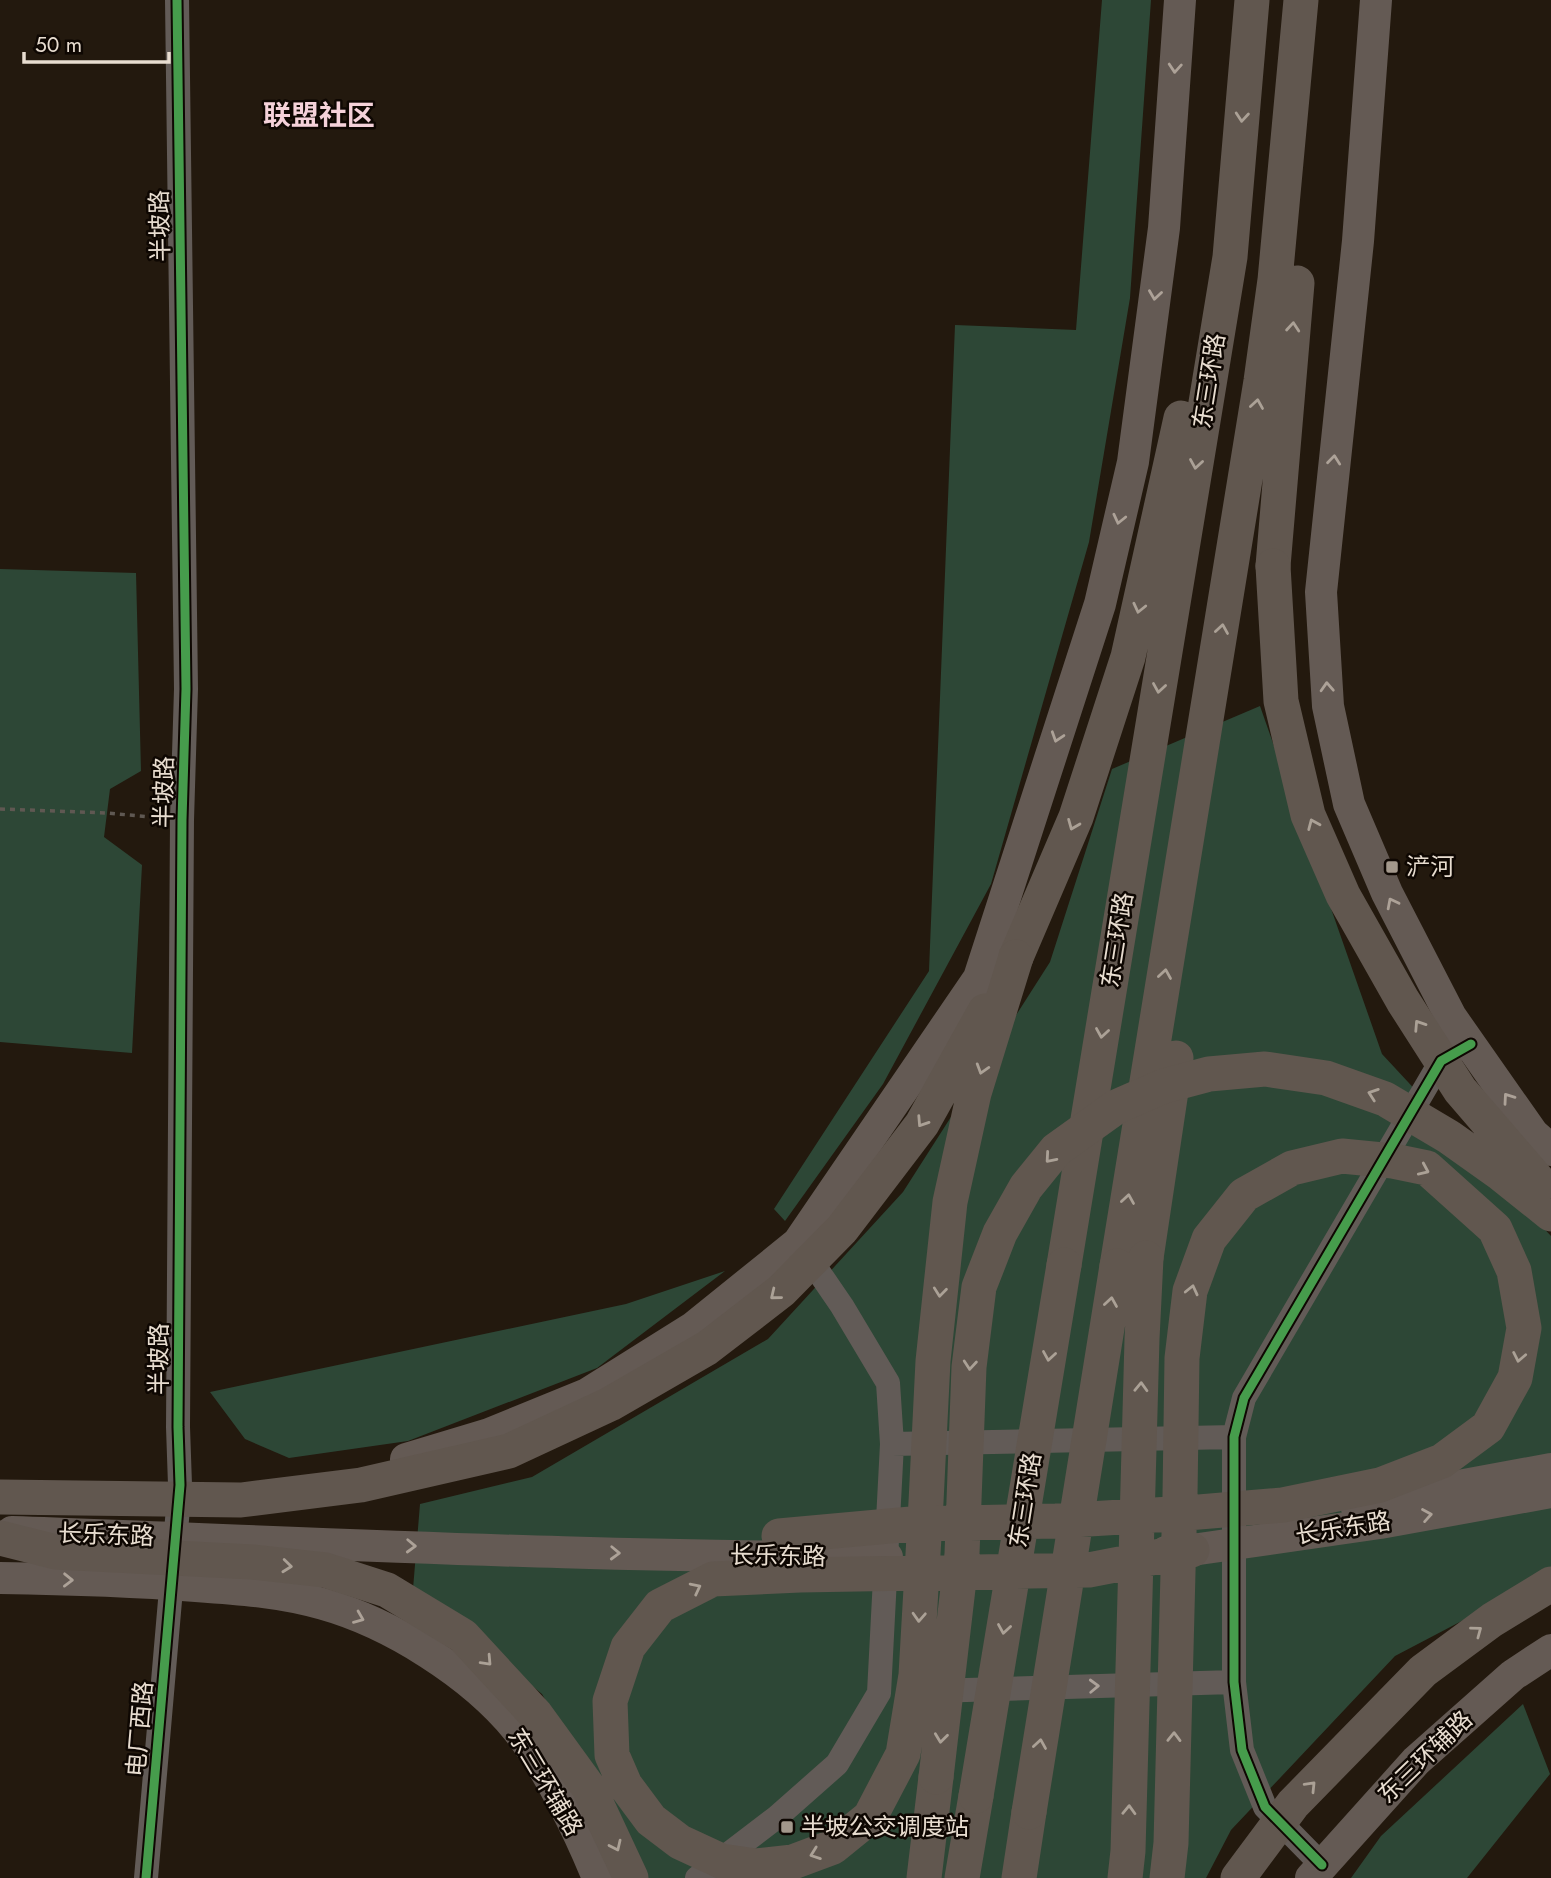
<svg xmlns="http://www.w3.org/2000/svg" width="1551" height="1878" viewBox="0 0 1551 1878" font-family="Jost,'Noto Sans SC',sans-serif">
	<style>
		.green { fill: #2d4736 }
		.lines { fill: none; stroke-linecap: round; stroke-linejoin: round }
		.path { stroke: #5f5852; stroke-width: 3.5; stroke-dasharray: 5 5; stroke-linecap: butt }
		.minor { stroke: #625b57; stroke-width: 24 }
		.major { stroke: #645a54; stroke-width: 32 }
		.highway { stroke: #61574f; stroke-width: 35 }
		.major-bridge { stroke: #645a54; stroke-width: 32 }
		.highway-bridge { stroke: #61574f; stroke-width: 35 }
		.cycleway-casing { stroke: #0e0702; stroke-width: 13 }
		.cycleway { stroke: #469c4c; stroke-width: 9 }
		.oneway { stroke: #ada298 }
		.oneway2 { stroke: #aba196 }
		.oneway3 { stroke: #aca29a }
		.poi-dot { fill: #a3988c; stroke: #0e0702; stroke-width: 2.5 }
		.labels { text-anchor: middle; stroke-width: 5; stroke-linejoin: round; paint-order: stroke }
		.street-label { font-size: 24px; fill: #e8ddd0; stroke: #0e0702 }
		.poi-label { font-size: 24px; fill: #e8ddd0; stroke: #0e0702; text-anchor: start }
		.quarter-label { font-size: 28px; font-weight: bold; fill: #f4d1d9; stroke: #0e0702 }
	</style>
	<rect width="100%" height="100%" fill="#23190e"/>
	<!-- green -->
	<path class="green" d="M1102,0h49l-21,298 -41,244 -98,342 -108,200 -98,137 -11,-12 155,-238 26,-646 121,5z
		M0,569l136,4 5,198 -31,18 -6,48 38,28 -10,188 -132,-11z
		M1260,706l122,348 169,182v338l-156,82 -164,174 -25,48h-562l-102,-184 -129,-105 7,-85 112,-27 236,-138 135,-147 147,-230 62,-193z
		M725,1271l-128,97 -189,73 -119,17 -44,-19 -35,-47 416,-88z
		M1523,1704l27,70 -83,104h-116l30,-42z"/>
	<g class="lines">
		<!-- path -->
		<path class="path" d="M0,809l107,4 55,5"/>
		<!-- minor -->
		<path class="minor" d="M892,1444l342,-7
			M932,1691l302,-9
			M1322,1865l-57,-58 -23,-57 -8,-68v-245l10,-39 197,-337 10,-6
			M146,1878l34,-393 -2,-58 4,-607 4,-131 -9,-689
			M697,1878l80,-61 60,-53 42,-71 13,-249 -4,-61 -46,-77 -39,-57"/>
		<!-- major -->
		<path class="major" d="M1376,0l-18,241 -37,351 7,114 21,98 38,89 64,124 82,117 18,16
			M406,1459l83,-25 98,-40 107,-67 104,-84 181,-265 121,-374 33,-142 31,-234 16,-228
			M0,1578c66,1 131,3 196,8 43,3 86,6 127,18 68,19 149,70 194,125 31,39 62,102 81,149
			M1311,1878l105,-117 97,-86 38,-25"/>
		<!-- highway -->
		<path class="highway" d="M1273,566l24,-283
			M1016,957l60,-140 52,-160 53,-239
			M1146,1258l30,-200
			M1064,1265l166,-1008 22,-257
			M1117,1266l144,-885 14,-101 26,-280
			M924,1878l12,-101
			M962,1878l14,-82
			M1019,1878l10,-66"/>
		<!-- major-bridge -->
		<path class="major-bridge" d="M1356,1505l195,-36
			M12,1532c292,10 583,26 875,25
			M1166,1552l26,-2 188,-27 171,-31"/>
		<!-- highway-bridge -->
		<path class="highway-bridge" d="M1273,566l8,135 27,114 35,80 60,106 57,89 81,94
			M1016,957l-42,136 -24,109 -17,159 -7,141 -10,173 -13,79 -33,63 -37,30 -40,15 -37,4 -35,-5 -41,-19 -29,-22 -26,-35 -13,-30 -2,-54 18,-54 32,-41 53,-27 87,-4 289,-5 103,-20
			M0,1497l241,3 120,-15 148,-34 101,-47 97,-56 74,-57 61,-62 80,-105 63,-113
			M779,1536l132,-12 145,-3 131,-8 96,-8 97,-20 62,-24 46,-34 27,-49 9,-50 -10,-57 -19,-42 -68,-61 -34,-7 -51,-5 -50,12 -48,27 -35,44 -19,52 -8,67 -2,137 -9,348 -4,35
			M0,1538l56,14 196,10 73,8 62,20 76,46 73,79 53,73 42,90
			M936,1777l26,-223 7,-187 10,-80 21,-54 26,-46 30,-37 60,-43 48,-21 45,-12 56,-5 61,9 59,21 64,38 52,37 50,40
			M976,1796l88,-531
			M1029,1812l88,-546
			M1125,1878l3,-27 14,-512 4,-81
			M1238,1878l55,-74 130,-133 69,-51 59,-36"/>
		<defs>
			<path id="cycleway" d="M1322,1865l-57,-58 -23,-57 -8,-68v-245l10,-39 197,-337 30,-17
				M146,1878l34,-393 -2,-58 4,-607 4,-131 -9,-689"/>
		</defs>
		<!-- cycleway casing -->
		<use href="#cycleway" class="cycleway-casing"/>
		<!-- cycleway -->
		<use href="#cycleway" class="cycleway"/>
	</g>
	<!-- one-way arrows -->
	<defs><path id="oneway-chevron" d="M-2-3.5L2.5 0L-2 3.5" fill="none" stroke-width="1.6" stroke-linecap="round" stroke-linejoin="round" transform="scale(1.75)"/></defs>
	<g class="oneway">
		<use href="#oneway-chevron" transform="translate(1175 68) rotate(94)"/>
		<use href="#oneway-chevron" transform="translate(1155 295) rotate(98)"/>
		<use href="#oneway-chevron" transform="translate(1334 460) rotate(-84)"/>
		<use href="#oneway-chevron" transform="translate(1119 519) rotate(103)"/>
		<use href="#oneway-chevron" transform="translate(1327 687) rotate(-93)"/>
		<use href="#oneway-chevron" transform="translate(1057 737) rotate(108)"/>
		<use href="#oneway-chevron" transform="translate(1392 903) rotate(-117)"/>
		<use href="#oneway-chevron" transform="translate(1508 1098) rotate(-125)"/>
		<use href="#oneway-chevron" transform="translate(1427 1515) rotate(-10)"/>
		<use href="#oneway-chevron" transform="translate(411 1546) rotate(2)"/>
		<use href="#oneway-chevron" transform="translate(615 1553) rotate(2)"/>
		<use href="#oneway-chevron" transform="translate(68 1580) rotate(1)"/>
		<use href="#oneway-chevron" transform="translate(359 1618) rotate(22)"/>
	</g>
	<g class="oneway2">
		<use href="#oneway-chevron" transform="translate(1242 117) rotate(95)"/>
		<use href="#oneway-chevron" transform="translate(1293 327) rotate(-85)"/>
		<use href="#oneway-chevron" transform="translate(1257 404) rotate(-81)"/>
		<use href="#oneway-chevron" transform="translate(1196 464) rotate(99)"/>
		<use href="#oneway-chevron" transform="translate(1139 608) rotate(103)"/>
		<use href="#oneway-chevron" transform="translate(1222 629) rotate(-81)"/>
		<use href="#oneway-chevron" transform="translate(1159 688) rotate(99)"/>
		<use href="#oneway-chevron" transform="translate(1313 824) rotate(-113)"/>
		<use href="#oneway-chevron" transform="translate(1073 825) rotate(112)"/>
		<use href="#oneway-chevron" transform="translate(1165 974) rotate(-81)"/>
		<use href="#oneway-chevron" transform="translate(1419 1025) rotate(-123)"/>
		<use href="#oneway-chevron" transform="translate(1102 1033) rotate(99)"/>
		<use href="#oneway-chevron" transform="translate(982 1069) rotate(107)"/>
		<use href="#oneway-chevron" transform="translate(1373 1094) rotate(-161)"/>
		<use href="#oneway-chevron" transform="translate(922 1122) rotate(123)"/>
		<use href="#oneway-chevron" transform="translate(1050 1158) rotate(131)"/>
		<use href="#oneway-chevron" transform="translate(1424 1170) rotate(24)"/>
		<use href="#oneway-chevron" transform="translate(1128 1199) rotate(-81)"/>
		<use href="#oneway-chevron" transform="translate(1192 1290) rotate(-77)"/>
		<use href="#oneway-chevron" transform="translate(940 1292) rotate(96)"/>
		<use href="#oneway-chevron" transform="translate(775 1295) rotate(141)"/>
		<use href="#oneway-chevron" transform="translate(1111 1302) rotate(-81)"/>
		<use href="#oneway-chevron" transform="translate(1049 1356) rotate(99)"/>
		<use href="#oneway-chevron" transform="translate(1519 1357) rotate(101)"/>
		<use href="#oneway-chevron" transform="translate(970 1365) rotate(95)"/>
		<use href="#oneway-chevron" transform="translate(1141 1387) rotate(-88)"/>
		<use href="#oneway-chevron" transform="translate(287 1566) rotate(6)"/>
		<use href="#oneway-chevron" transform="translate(696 1588) rotate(-27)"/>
		<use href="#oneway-chevron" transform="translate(919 1617) rotate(93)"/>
		<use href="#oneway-chevron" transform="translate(1004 1629) rotate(99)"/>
		<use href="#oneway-chevron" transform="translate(1477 1631) rotate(-37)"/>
		<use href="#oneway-chevron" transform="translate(487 1661) rotate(47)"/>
		<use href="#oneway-chevron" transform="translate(1174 1737) rotate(-89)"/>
		<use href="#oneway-chevron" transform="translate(941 1738) rotate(97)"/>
		<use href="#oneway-chevron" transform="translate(1040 1744) rotate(-81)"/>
		<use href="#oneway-chevron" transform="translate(1311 1786) rotate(-46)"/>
		<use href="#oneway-chevron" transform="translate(1129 1810) rotate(-88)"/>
		<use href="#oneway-chevron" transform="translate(616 1846) rotate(65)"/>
		<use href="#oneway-chevron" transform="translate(815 1854) rotate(160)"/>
	</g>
	<use class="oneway3" href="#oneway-chevron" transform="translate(1094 1686) rotate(-2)"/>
	<!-- markers -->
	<g class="poi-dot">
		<rect x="1385" y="860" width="14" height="14" rx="3.5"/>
		<rect x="780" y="1820" width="14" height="14" rx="3.5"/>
	</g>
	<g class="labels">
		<!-- street labels -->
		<g class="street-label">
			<text transform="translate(160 226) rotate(-91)" y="8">半坡路</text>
			<text transform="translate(1209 381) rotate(-81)" y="8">东三环路</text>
			<text transform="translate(164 792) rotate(-89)" y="8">半坡路</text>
			<text transform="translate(1117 940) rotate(-81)" y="8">东三环路</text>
			<text transform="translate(159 1359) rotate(-90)" y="8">半坡路</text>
			<text transform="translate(1025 1500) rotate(-81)" y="8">东三环路</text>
			<text transform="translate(1343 1528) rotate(-9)" y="8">长乐东路</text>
			<text transform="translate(106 1535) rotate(2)" y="8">长乐东路</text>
			<text transform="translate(778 1556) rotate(1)" y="8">长乐东路</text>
			<text transform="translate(140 1729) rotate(-85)" y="8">电厂西路</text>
			<text transform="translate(1425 1757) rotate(-44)" y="8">东三环辅路</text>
			<text transform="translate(545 1782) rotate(59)" y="8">东三环辅路</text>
		</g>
		<!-- poi labels -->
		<g class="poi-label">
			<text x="1406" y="875">浐河</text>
			<text x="801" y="1835">半坡公交调度站</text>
		</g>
		<!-- quarter labels -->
		<g class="quarter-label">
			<text x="319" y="125">联盟社区</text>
		</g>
	</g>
	<!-- scale -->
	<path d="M24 52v10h145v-10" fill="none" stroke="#e8ddd0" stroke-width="3.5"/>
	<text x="35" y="52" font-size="21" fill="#e8ddd0" stroke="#0e0702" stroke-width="5" paint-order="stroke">50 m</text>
</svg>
